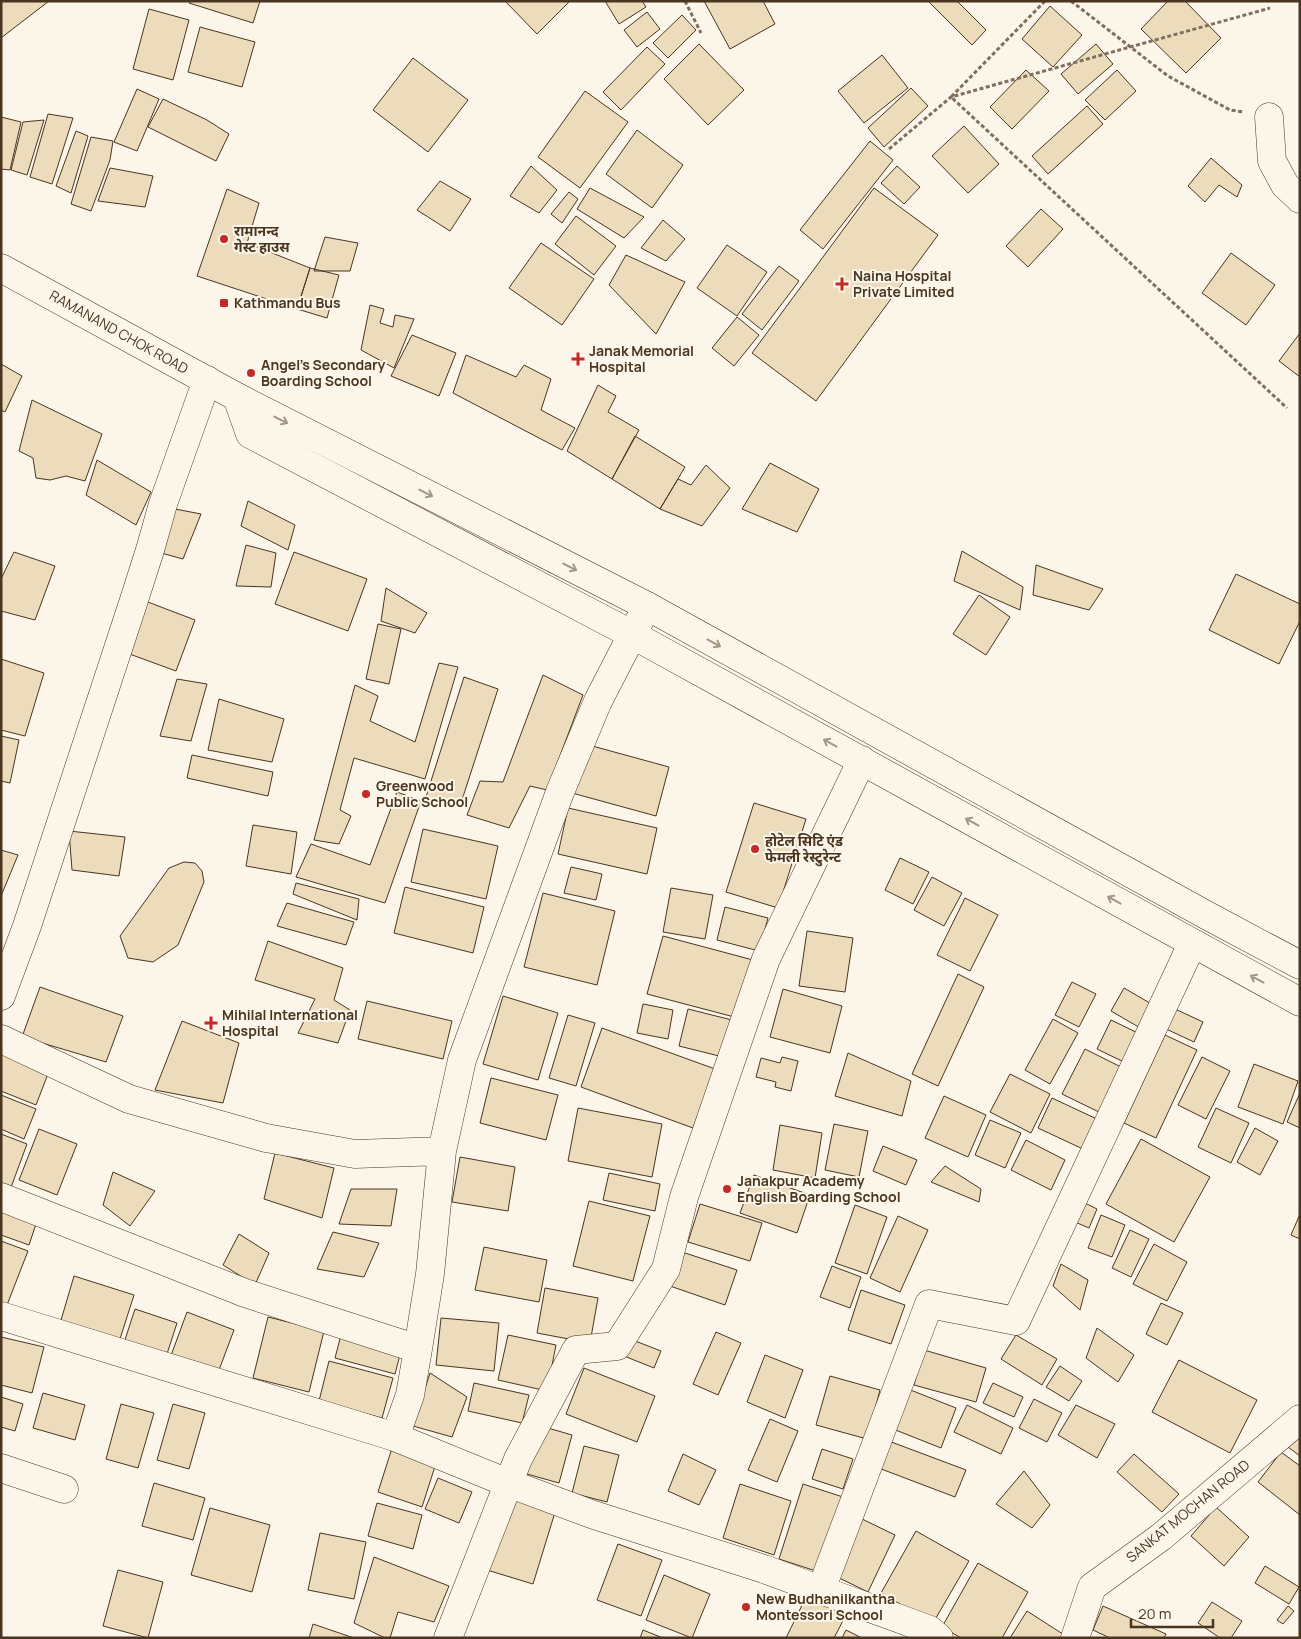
<svg xmlns="http://www.w3.org/2000/svg" width="1301" height="1639" viewBox="0 0 1301 1639" font-family="Manrope,'Noto Sans Devanagari',sans-serif">
	<style>
		.building { fill: #ecdcbc; stroke: #4a3520 }
		.lines { fill: none; stroke-linecap: round; stroke-linejoin: round }
		.minor-casing { stroke: #4a3520; stroke-width: 29 }
		.highway-casing { stroke: #4a3520; stroke-width: 29 }
		.path { stroke: #7f6f5c; stroke-width: 3; stroke-dasharray: 4 2.5; stroke-linecap: butt }
		.minor { stroke: #fbf6e9; stroke-width: 28 }
		.highway { stroke: #fbf6e9; stroke-width: 28 }
		.oneway { stroke: #a29684 }
		.poi-dot { fill: #c62828; stroke: #fbf6e9; stroke-width: 2 }
		.labels { text-anchor: middle; stroke-width: 4; stroke-linejoin: round; paint-order: stroke }
		.poi-label { font-size: 14px; font-weight: bold; fill: #4a3520; stroke: #fbf6e9; text-anchor: start }
		.street-label { font-size: 14px; fill: #4a3520; stroke: #fbf6e9 }
	</style>
	<rect width="100%" height="100%" fill="#fbf6e9"/>
	<!-- building -->
	<path class="building" d="M1,1h48l-48,37z
		M189,1h71l-7,22 -64,-20z
		M505,1h65l-33,33z
		M605,1h37l4,6 -27,17z
		M704,1h59l12,23 -45,25z
		M928,1h29l29,29 -14,15z
		M1168,1h17l36,37 -35,35 -45,-44z
		M1050,6l32,29 -29,32 -31,-28z
		M149,9l40,11 -16,60 -40,-11z
		M647,12l13,17 -23,18 -13,-17z
		M682,15l14,15 -28,28 -15,-15z
		M200,27l55,15 -13,45 -54,-15z
		M699,44l45,46 -36,35 -44,-46z
		M1096,44l17,20 -35,30 -17,-20z
		M647,47l18,17 -44,46 -18,-18z
		M882,55l26,33 -44,35 -26,-32z
		M413,58l55,42 -40,52 -55,-42z
		M1026,70l23,21 -37,38 -22,-22z
		M1117,70l19,21 -31,29 -20,-20z
		M911,88l17,18 -44,41 -16,-19z
		M137,89l22,10 -22,52 -23,-9z
		M585,91l43,31 -48,66 -42,-31z
		M163,99l44,21 22,14 -13,27 -68,-34z
		M1087,106l16,18 -55,50 -16,-18z
		M48,114l25,4 -21,66 -22,-7z
		M1,117l20,5 -11,48 -9,-1z
		M44,120l-17,55 -16,-5 12,-48z
		M964,126l35,38 -31,29 -36,-37z
		M637,130l46,35 -31,43 -46,-34z
		M76,131l12,5 -17,57 -15,-7z
		M91,137l22,4 -3,19 -19,51 -20,-7z
		M870,141l23,19 -70,89 -23,-19z
		M1211,158l31,27 -5,12 -18,-12 -14,17 -17,-16z
		M531,166l26,24 -18,23 -29,-17z
		M897,166l23,21 -16,17 -23,-21z
		M110,168l43,8 -8,31 -47,-6z
		M440,181l31,18 -21,32 -33,-21z
		M590,188l54,29 -20,21 -47,-29z
		M874,188l64,47 -122,166 -64,-48z
		M227,189l32,14 -12,40 63,25 -13,41 -100,-33z
		M569,192l9,7 -16,24 -11,-9z
		M1041,209l22,20 -35,38 -22,-21z
		M576,216l40,30 -22,29 -39,-31z
		M663,220l22,19 -19,22 -25,-13z
		M325,237l33,6 -8,28h-36z
		M541,243l53,36 -32,46 -53,-37z
		M727,245l40,27 -30,44 -40,-28z
		M1231,253l44,32 -29,40 -44,-32z
		M626,255l59,27 -29,52 -47,-49z
		M779,266l20,15 -37,49 -20,-16z
		M310,268l29,7 -12,43 -30,-9z
		M370,305l14,4 -4,14 13,4 2,-12 19,4 -20,49 -33,-18z
		M737,317l22,18 -25,31 -22,-18z
		M1300,333v44l-21,-16z
		M412,335l44,18 -17,43 -48,-20z
		M466,355l50,22 8,-12 27,14 -10,31 34,18 -13,22 -109,-57z
		M1,364l21,12 -17,36 -4,-2z
		M598,385l18,11 -8,16 31,18 -27,49 -45,-28z
		M32,400l70,34 -17,47 -19,-5 -16,4 -14,-2 -3,-20 -14,-7z
		M635,436l50,31 -25,42 -48,-30z
		M97,460l54,32 -15,33 -50,-30z
		M770,463l49,26 -22,43 -55,-23z
		M706,465l24,23 -28,38 -42,-17 18,-30 13,6z
		M248,501l47,24 -7,25 -47,-24z
		M165,507l36,7 -18,45 -29,-8z
		M246,545l30,8 -5,34 -35,-1z
		M962,551l61,36 -3,23 -66,-29z
		M14,552l41,14 -20,54 -34,-9v-32z
		M294,552l73,27 -19,52 -73,-27z
		M1036,565l67,24 -14,21 -56,-15z
		M1236,574l64,30v17l-21,43 -70,-34z
		M386,588l41,25 -12,20 -34,-12z
		M979,595l31,22 -24,38 -33,-21z
		M140,599l55,21 -19,51 -52,-19z
		M378,624l23,5 -12,55 -23,-5z
		M1,659l43,14 -19,63 -24,-6z
		M439,663l19,4 -33,112 -71,-21 -14,52 11,6 -12,28 -25,-4 41,-155 23,11 -8,25 45,21z
		M543,675l40,20 -36,95 -17,-4 -21,42 -42,-13 13,-34 23,1z
		M464,677l34,12 -38,117 -35,-6z
		M177,679l30,5 -16,57 -31,-5z
		M219,699l65,20 -12,43 -64,-12z
		M1,736l18,4 -9,43 -9,-2z
		M585,744l84,23 -13,49 -84,-23z
		M192,755l81,17 -5,24 -81,-18z
		M397,792l24,9 -36,102 -89,-26 15,-33 59,21z
		M754,803l52,16 -28,89 -52,-16z
		M568,808l89,20 -10,46 -89,-20z
		M253,825l44,7 -6,42 -45,-8z
		M423,829l75,17 -12,53 -75,-17z
		M69,831l56,6 -6,39 -47,-6z
		M1,850l17,5 -17,41z
		M900,858l29,14 -16,32 -28,-14z
		M184,862l11,1 7,8 2,11 -26,63 -25,17 -25,-4 -8,-22 49,-68z
		M571,867l31,7 -6,26 -32,-7z
		M932,877l30,16 -18,33 -30,-16z
		M296,883l63,16 -2,21 -64,-26z
		M405,887l79,20 -11,46 -79,-20z
		M671,888l42,7 -8,44 -42,-7z
		M543,893l72,18 -18,74 -73,-18z
		M965,898l33,17 -28,56 -33,-16z
		M287,903l67,19 -8,23 -69,-19z
		M725,907l43,11 -9,33 -42,-11z
		M807,931l46,7 -8,54 -46,-6z
		M663,936l90,24 -15,58 -91,-24z
		M268,941l75,27 -9,32 16,10 -12,33 -40,-10 17,-34 -60,-19z
		M958,974l26,13 -46,99 -26,-12z
		M1072,982l24,12 -17,33 -24,-12z
		M40,987l83,29 -17,46 -84,-25z
		M1124,988l31,18 -13,23 -31,-18z
		M783,989l59,17 -12,47 -60,-16z
		M503,996l55,17 -20,67 -55,-16z
		M367,1001l85,20 -9,38 -85,-20z
		M643,1004l30,6 -5,29 -31,-6z
		M1173,1008l30,14 -9,20 -30,-14z
		M688,1009l44,11 -9,37 -44,-11z
		M568,1015l27,8 -19,63 -27,-8z
		M1053,1019l25,14 -28,51 -25,-14z
		M1111,1020l31,15 -14,29 -31,-15z
		M182,1021l57,22 -16,60 -68,-13z
		M602,1028l113,41 -22,59 -112,-41z
		M1165,1035l32,15 -41,88 -32,-15z
		M1,1046l50,20 -15,39 -35,-14z
		M1085,1049l40,20 -22,45 -41,-20z
		M848,1053l63,28 -9,35 -67,-20z
		M782,1057l16,4 -7,30 -16,-4 1,-5 -20,-5 5,-19 19,5z
		M1202,1057l28,14 -24,48 -28,-14z
		M1254,1064l44,17 -15,43 -45,-17z
		M1010,1074l40,20 -19,39 -41,-21z
		M491,1078l67,17 -12,45 -66,-17z
		M1300,1093v35l-13,-6z
		M1,1095l35,14 -12,30 -23,-10z
		M944,1096l42,19 -18,42 -43,-19z
		M1052,1098l47,22 -14,30 -47,-22z
		M578,1108l84,16 -10,53 -84,-16z
		M1216,1108l33,15 -18,40 -33,-16z
		M990,1120l31,13 -16,35 -30,-13z
		M834,1124l34,7 -9,46 -34,-7z
		M780,1125l42,8 -7,45 -42,-8z
		M1255,1128l23,13 -18,34 -23,-13z
		M39,1129l38,15 -20,51 -38,-15z
		M1,1134l26,10 -17,46 -9,-3z
		M1141,1139l69,38 -36,65 -68,-38z
		M1026,1140l39,20 -14,30 -40,-20z
		M883,1146l34,14 -11,25 -33,-14z
		M275,1153l59,15 -12,50 -58,-19z
		M460,1157l55,10 -7,44 -56,-9z
		M945,1166l36,23 -2,13 -48,-20z
		M113,1172l42,19 -25,35 -27,-21z
		M609,1173l51,11 -5,27 -52,-11z
		M754,1175l56,20 -13,38 -57,-20z
		M351,1189h46l-6,37 -52,-2z
		M1077,1199l20,10 -8,19 -21,-9z
		M589,1201l61,15 -17,65 -60,-15z
		M1,1203l38,12 -10,30 -28,-10z
		M700,1204l62,19 -12,38 -62,-19z
		M855,1205l32,12 -20,57 -32,-11z
		M1300,1214v25l-9,-4z
		M1101,1215l24,10 -13,32 -24,-9z
		M898,1216l30,14 -28,62 -30,-14z
		M1130,1230l19,9 -18,38 -19,-9z
		M333,1232l46,11 -15,34 -47,-8z
		M239,1234l30,19 -14,32 -32,-20z
		M1,1241l27,10 -21,54 -6,-2z
		M1154,1244l33,18 -20,39 -34,-17z
		M484,1247l63,13 -8,42 -64,-12z
		M682,1252l55,18 -12,35 -55,-19z
		M1061,1264l27,16 -8,30 -27,-24z
		M832,1266l29,11 -11,31 -30,-11z
		M74,1276l60,19 -16,50 -59,-18z
		M545,1288l53,10 -8,45 -53,-10z
		M861,1290l44,15 -14,39 -43,-14z
		M1161,1303l22,10 -16,32 -21,-11z
		M135,1309l42,14 -13,40 -42,-14z
		M187,1312l47,18 -18,48 -47,-17z
		M268,1317l56,14 -15,61 -56,-14z
		M441,1318l58,5 -5,48 -58,-6z
		M1097,1328l37,27 -16,27 -32,-24z
		M716,1332l25,11 -23,52 -25,-11z
		M341,1335l60,16 -6,23 -60,-16z
		M508,1335l48,10 -9,46 -49,-11z
		M1016,1335l41,24 -15,26 -41,-26z
		M1,1337l43,10 -12,46 -31,-8z
		M630,1339l31,12 -7,17 -30,-12z
		M924,1350l62,18 -10,34 -62,-17z
		M765,1355l38,15 -18,48 -38,-16z
		M1179,1360l78,40 -27,53 -78,-41z
		M329,1361l64,17 -11,40 -63,-17z
		M1060,1366l22,15 -13,20 -23,-14z
		M584,1368l71,28 -18,46 -71,-28z
		M430,1373l37,24 -15,40 -39,-11z
		M830,1376l50,14 -13,49 -51,-14z
		M474,1383l55,12 -7,28 -54,-12z
		M993,1383l30,14 -9,20 -31,-14z
		M903,1387l53,21 -15,40 -53,-21z
		M43,1393l42,12 -10,35 -42,-12z
		M1,1397l22,7 -8,27 -14,-4z
		M1034,1399l28,14 -15,29 -28,-14z
		M121,1404l33,9 -16,55 -32,-9z
		M173,1404l32,9 -16,56 -32,-9z
		M967,1405l46,23 -12,26 -47,-22z
		M1076,1405l39,19 -18,34 -39,-23z
		M770,1419l28,12 -21,51 -29,-12z
		M541,1426l31,9 -13,48 -32,-9z
		M1300,1432v24l-12,-9z
		M886,1440l80,30 -11,27 -79,-30z
		M393,1445l44,15 -15,47 -44,-15z
		M584,1446l35,9 -12,47 -35,-9z
		M822,1449l31,10 -10,30 -31,-10z
		M1281,1452l19,14v49l-42,-33z
		M683,1454l33,16 -17,35 -31,-14z
		M1134,1454l45,40 -17,18 -45,-40z
		M1024,1471l26,34 -18,23 -36,-24z
		M438,1478l34,14 -13,31 -34,-14z
		M154,1483l51,15 -12,42 -51,-14z
		M740,1484l51,17 -17,54 -51,-17z
		M803,1484l40,13 -24,75 -40,-13z
		M510,1495l46,14 -23,75 -46,-14z
		M377,1503l45,12 -9,34 -45,-13z
		M1216,1507l33,30 -25,29 -33,-30z
		M210,1508l60,17 -18,67 -61,-17z
		M860,1518l35,17 -27,57 -35,-17z
		M916,1531l53,30 -36,62 -52,-30z
		M320,1533l46,9 -12,57 -46,-9z
		M618,1544l44,16 -21,56 -44,-16z
		M374,1557l75,29 -15,36 -36,-10 -8,26h-5l-31,-15z
		M978,1563l50,29 -26,46h-41l-19,-11z
		M1265,1566l34,21 -10,17 -34,-21z
		M118,1570l45,12 -15,56 -45,-12z
		M664,1575l46,19 -18,44 -46,-18z
		M808,1593l39,20 -13,25h-48z
		M1212,1602l30,19 -11,17h-11l-22,-15z
		M1103,1606l63,28 -2,4h-54l-17,-8z
		M1288,1606l6,5 -11,13 -6,-4z
		M1027,1611l42,27h-59z
		M313,1624l41,14h-45z
		M643,1630l20,8h-23z
		M846,1630l16,8h-20z"/>
	<g class="lines">
		<defs>
			<path id="minor" d="M1269,117l3,44 13,24 15,14
				M237,397l13,37 383,201 667,367
				M647,606l-49,95 -38,91 -98,268 -20,91 -12,123 -12,75 -8,46 -15,42 113,46 86,32 170,54 166,61 9,8
				M1,996l26,-70 108,-329 15,-47 13,-46 44,-124
				M1,1039l128,60 137,39 89,16 87,-3
				M1,1197l244,96 173,56
				M1,1316l394,121
				M1,1468l63,21
				M821,1590l108,-286 87,17 176,-377
				M448,1638l70,-179 58,-109 41,-4 49,-77 18,-72 82,-238 96,-199
				M1075,1638l17,-51 69,-50 139,-118"/>
			<path id="highway" d="M1,268l236,129 410,209 561,310 92,49"/>
		</defs>
		<!-- minor casing -->
		<use href="#minor" class="minor-casing"/>
		<!-- highway casing -->
		<use href="#highway" class="highway-casing"/>
		<!-- path -->
		<path class="path" d="M685,1l16,32
			M1045,1l-94,96 336,311
			M1071,1l97,75 62,34 14,2
			M889,149l62,-52 319,-89"/>
		<!-- minor -->
		<use href="#minor" class="minor"/>
		<!-- highway -->
		<use href="#highway" class="highway"/>
	</g>
	<!-- one-way arrows -->
	<defs><path id="oneway-shaft" d="M-6 0H5M1.5-3L5.5 0L1.5 3" fill="none" stroke-width="1.6" stroke-linecap="round" stroke-linejoin="round" transform="scale(1.25)"/></defs>
	<g class="oneway">
		<use href="#oneway-shaft" transform="translate(281 420) rotate(27)"/>
		<use href="#oneway-shaft" transform="translate(426 493) rotate(27)"/>
		<use href="#oneway-shaft" transform="translate(570 567) rotate(27)"/>
		<use href="#oneway-shaft" transform="translate(714 643) rotate(29)"/>
		<use href="#oneway-shaft" transform="translate(830 743) rotate(-151)"/>
		<use href="#oneway-shaft" transform="translate(972 822) rotate(-151)"/>
		<use href="#oneway-shaft" transform="translate(1114 900) rotate(-151)"/>
		<use href="#oneway-shaft" transform="translate(1257 979) rotate(-152)"/>
	</g>
	<!-- markers -->
	<g class="poi-dot">
		<circle cx="224" cy="239" r="5"/>
		<path d="M839.5 276.5h5v5h5v5h-5v5h-5v-5h-5v-5h5z"/>
		<rect x="219" y="298" width="10" height="10" rx="2.5"/>
		<path d="M575.5 351.5h5v5h5v5h-5v5h-5v-5h-5v-5h5z"/>
		<circle cx="251" cy="373" r="5"/>
		<circle cx="366" cy="794" r="5"/>
		<circle cx="755" cy="849" r="5"/>
		<path d="M208.5 1015.5h5v5h5v5h-5v5h-5v-5h-5v-5h5z"/>
		<circle cx="727" cy="1189" r="5"/>
		<circle cx="746" cy="1607" r="5"/>
	</g>
	<g class="labels">
		<!-- poi labels -->
		<g class="poi-label">
			<text x="234" y="236">रामानन्द<tspan x="234" dy="16">गेस्ट हाउस</tspan></text>
			<text x="853" y="281">Naina Hospital<tspan x="853" dy="16">Private Limited</tspan></text>
			<text x="234" y="308">Kathmandu Bus</text>
			<text x="589" y="356">Janak Memorial<tspan x="589" dy="16">Hospital</tspan></text>
			<text x="261" y="370">Angel's Secondary<tspan x="261" dy="16">Boarding School</tspan></text>
			<text x="376" y="791">Greenwood<tspan x="376" dy="16">Public School</tspan></text>
			<text x="765" y="846">होटेल सिटि एंड<tspan x="765" dy="16">फेमली रेस्टुरेन्ट</tspan></text>
			<text x="222" y="1020">Mihilal International<tspan x="222" dy="16">Hospital</tspan></text>
			<text x="737" y="1186">Janakpur Academy<tspan x="737" dy="16">English Boarding School</tspan></text>
			<text x="756" y="1604">New Budhanilkantha<tspan x="756" dy="16">Montessori School</tspan></text>
		</g>
		<!-- street labels -->
		<g class="street-label">
			<text transform="translate(119 332) rotate(29)" y="5">RAMANAND CHOK ROAD</text>
			<text transform="translate(1188 1511) rotate(-39)" y="5">SANKAT MOCHAN ROAD</text>
		</g>
	</g>
	<!-- border -->
	<rect width="1301" height="1639" fill="none" stroke="#4a3520" stroke-width="5"/>
	<!-- scale -->
	<path d="M1131 1619v8h82v-8" fill="none" stroke="#4a3520" stroke-width="2.5"/>
	<text x="1138" y="1619" font-size="15" fill="#4a3520" stroke="#fbf6e9" stroke-width="4" paint-order="stroke">20 m</text>
</svg>
